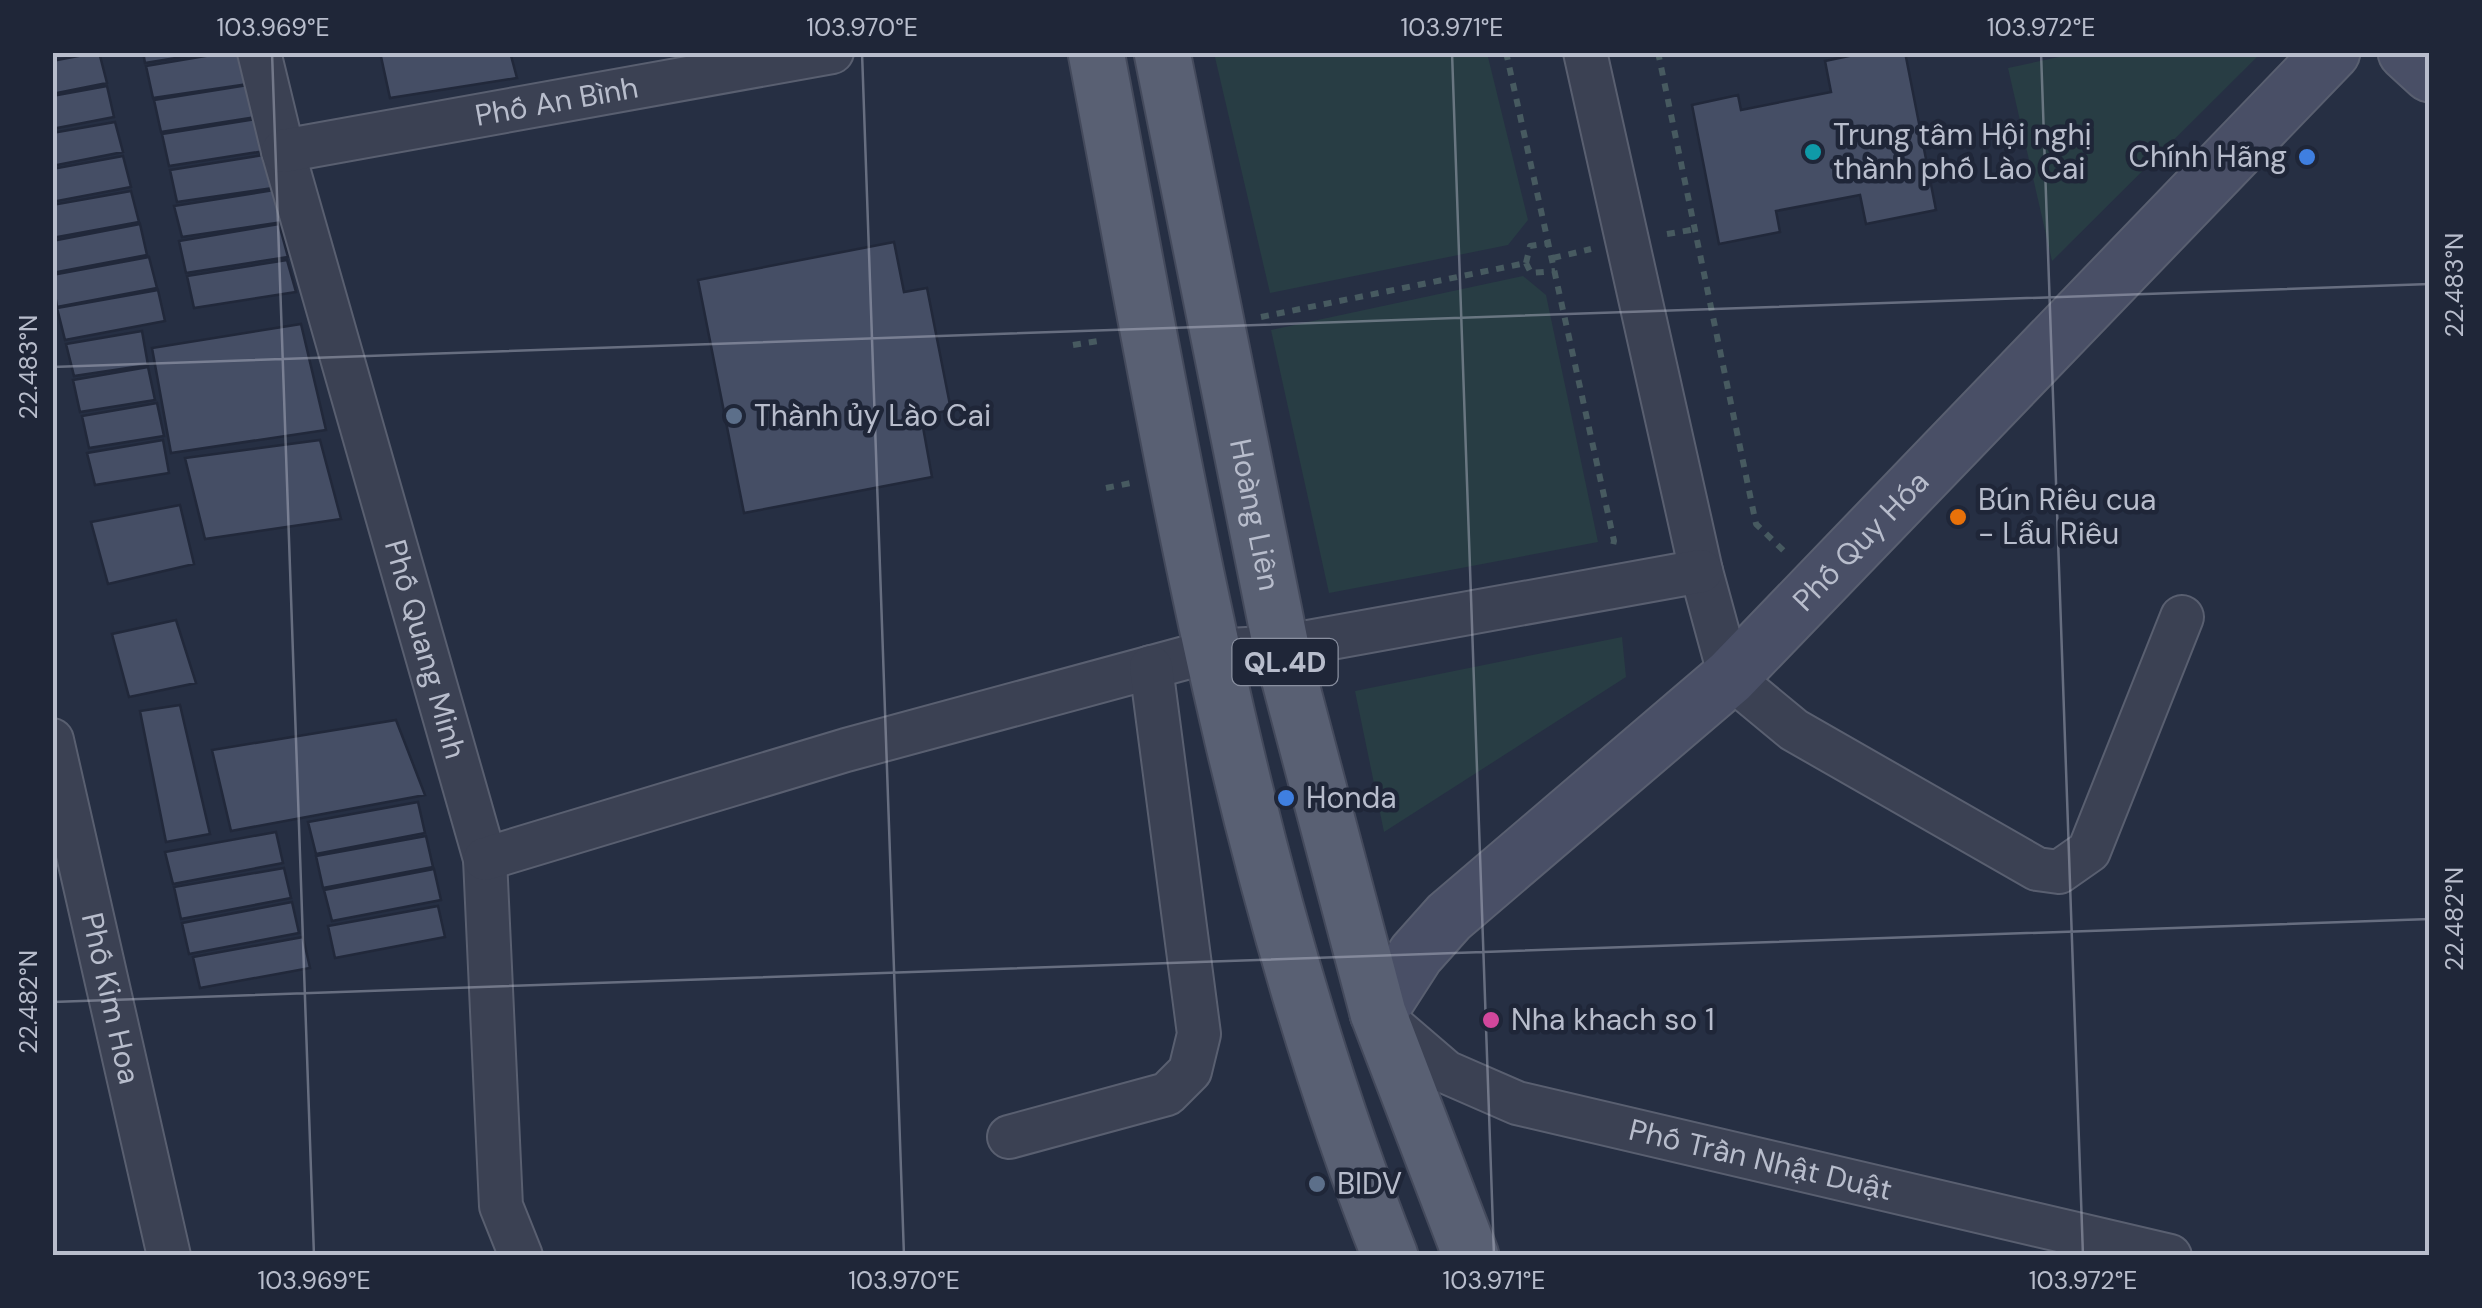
<svg xmlns="http://www.w3.org/2000/svg" width="2482" height="1308" viewBox="0 0 2482 1308" font-family="'DM Sans',sans-serif">
	<style>
		.green { fill: #283d44 }
		.building { fill: #454e65; stroke: #21283a; stroke-width: 2.5 }
		.lines { fill: none; stroke-linecap: round; stroke-linejoin: round }
		.street-casing { stroke: #595f70; stroke-width: 46 }
		.secondary-casing { stroke: #595f70; stroke-width: 59 }
		.primary-casing { stroke: #444a5c; stroke-width: 59 }
		.path { stroke: #475a60; stroke-width: 6; stroke-dasharray: 8 8; stroke-linecap: butt }
		.street { stroke: #3b4153; stroke-width: 42 }
		.secondary { stroke: #494f66; stroke-width: 55 }
		.primary { stroke: #596073; stroke-width: 55 }
		.ticks { fill: none; stroke: #b8bdcc; stroke-width: 2.5; stroke-opacity: 0.45 }
		.culture-dot { fill: #0f9aa8; stroke: #1f2638; stroke-width: 4 }
		.shop-dot { fill: #3f7fe0; stroke: #1f2638; stroke-width: 4 }
		.service-dot { fill: #5c6f8a; stroke: #1f2638; stroke-width: 4 }
		.food-dot { fill: #e8710a; stroke: #1f2638; stroke-width: 4 }
		.hotel-dot { fill: #d1479c; stroke: #1f2638; stroke-width: 4 }
		.labels { text-anchor: middle; stroke-width: 9; stroke-linejoin: round; paint-order: stroke }
		.shield { fill: #1f2638; stroke: #8a90a0; stroke-width: 2.5 }
		.shield-label { font-size: 28px; font-weight: bold; fill: #b8bdcc }
		.street-label { font-size: 30px; fill: #b8bdcc; stroke: #1f2638 }
		.poi-label { font-size: 30px; fill: #b8bdcc; stroke: #1f2638; text-anchor: start }
		.neatline { fill: none; stroke: #b8bdcc; stroke-width: 4 }
		.ticks-label { font-size: 25px; text-anchor: middle; fill: #b8bdcc }
	</style>
	<rect width="100%" height="100%" fill="#262f43"/>
	<!-- green -->
	<path class="green" d="M2082,52l179,1 -209,208 -44,-193z
		M1214,53h273l41,167 -20,25 -238,48z
		M1523,276l23,19 52,247 -269,51 -58,-263z
		M1622,637l4,40 -242,155 -29,-141z"/>
	<!-- building -->
	<path class="building" d="M99,52l8,31 -55,11v-33z
		M143,52h70l-68,11z
		M229,52h17l9,31 -102,15 -7,-32z
		M380,52h130l7,26 -127,20z
		M1868,52h37l31,158 -70,14 -6,-29 -84,16 4,21 -61,12 -27,-139 46,-10 3,15 90,-18 -6,-31z
		M254,84l9,32 -102,16 -7,-32z
		M107,86l7,31 -62,12v-33z
		M262,118l9,32 -102,16 -7,-32z
		M115,122l8,30 -71,14v-33z
		M270,154l10,33 -103,15 -7,-32z
		M123,156l8,31 -79,15v-33z
		M274,190l9,32 -101,15 -8,-31z
		M131,191l8,31 -87,16v-33z
		M140,224l7,31 -95,18v-32z
		M279,224l9,33 -102,16 -7,-32z
		M894,242l10,50 23,-4 24,122 -30,6 11,61 -188,36 -46,-233z
		M149,257l8,31 -100,19 -5,-32z
		M287,260l9,32 -102,16 -7,-32z
		M158,290l7,31 -100,19 -8,-32z
		M301,324l25,106 -155,23 -19,-105z
		M142,331l6,34 -74,11 -8,-32z
		M148,367l7,33 -75,12 -7,-32z
		M157,403l7,33 -75,12 -7,-32z
		M163,440l6,33 -74,12 -8,-32z
		M320,440l21,79 -136,20 -20,-81z
		M180,505l14,59 -86,20 -17,-62z
		M176,620l20,63 -67,14 -17,-63z
		M180,705l30,129 -44,8 -26,-131z
		M396,720l29,75 -194,36 -19,-81z
		M418,802l7,31 -109,21 -8,-32z
		M276,832l7,31 -110,21 -8,-32z
		M426,836l7,31 -110,21 -7,-32z
		M284,868l7,30 -110,21 -7,-32z
		M434,869l7,31 -109,21 -8,-31z
		M292,902l7,31 -110,21 -7,-31z
		M438,906l7,31 -110,21 -7,-32z
		M303,937l7,31 -110,20 -7,-31z"/>
	<g class="lines">
		<defs>
			<g id="street">
				<path id="s1" d="M259,52l24,99 202,708 16,347 20,50"/>
				<path d="M1585,52l116,519 29,106 64,53 243,139 22,3 30,-21 93,-234"/>
				<path id="s2" d="M283,151l549,-99"/>
				<path id="s3" d="M52,740l117,516"/>
				<path d="M485,859l361,-109 365,-99 70,-4 420,-76"/>
				<path id="s4" d="M1382,1017l64,55 71,31 653,153"/>
				<path d="M1009,1137l158,-43 23,-23 9,-37 -48,-367"/>
			</g>
			<g id="secondary">
				<path d="M2406,52l24,22"/>
				<path id="s5" d="M1378,1013l38,-59 33,-37 281,-240 602,-625"/>
			</g>
			<g id="primary">
				<path d="M1096,52c77,405 142,819 294,1204"/>
				<path id="s6" d="M1162,52l119,595 97,366 93,243"/>
			</g>
		</defs>
		<!-- street casing -->
		<use href="#street" class="street-casing"/>
		<!-- secondary casing -->
		<use href="#secondary" class="secondary-casing"/>
		<!-- primary casing -->
		<use href="#primary" class="primary-casing"/>
		<!-- path -->
		<path class="path" d="M1506,52l108,489 -2,8
			M1658,52l98,472 30,29
			M1667,234l30,-5
			M1553,258l38,-9
			M1526,263l4,-17 20,-3
			M1526,263l5,10 24,-2
			M1261,317l265,-54
			M1073,345l31,-5
			M1106,488l25,-5"/>
		<!-- street -->
		<use href="#street" class="street"/>
		<!-- secondary -->
		<use href="#secondary" class="secondary"/>
		<!-- primary -->
		<use href="#primary" class="primary"/>
	</g>
	<!-- ticks -->
	<path class="ticks" d="M272,52l42,1204M862,52l42,1204M1452,52l42,1204M2041,52l42,1204M52,367l2378,-83M52,1002l2378,-83"/>
	<!-- markers -->
	<circle class="culture-dot" cx="1813" cy="152" r="10"/>
	<g class="shop-dot">
		<circle cx="2307" cy="157" r="10"/>
		<circle cx="1286" cy="798" r="10"/>
	</g>
	<g class="service-dot">
		<circle cx="734" cy="416" r="10"/>
		<circle cx="1317" cy="1184" r="10"/>
	</g>
	<circle class="food-dot" cx="1958" cy="517" r="10"/>
	<circle class="hotel-dot" cx="1491" cy="1020" r="10"/>
	<g class="labels">
		<!-- shield labels -->
		<rect class="shield" x="1232.5" y="639" width="105" height="46" rx="8"/>
		<g class="shield-label">
			<text x="1285" y="672">QL.4D</text>
		</g>
		<!-- street labels -->
		<g class="street-label">
			<text dy="10" stroke="none"><textPath href="#s2" startOffset="278">Phố An Bình</textPath></text>
			<text dy="10" stroke="none"><textPath href="#s6" startOffset="472">Hoàng Liên</textPath></text>
			<text dy="10" stroke="none"><textPath href="#s5" startOffset="678">Phố Quy Hóa</textPath></text>
			<text dy="10" stroke="none"><textPath href="#s1" startOffset="620">Phố Quang Minh</textPath></text>
			<text dy="10" stroke="none"><textPath href="#s3" startOffset="265">Phố Kim Hoa</textPath></text>
			<text dy="10" stroke="none"><textPath href="#s4" startOffset="412">Phố Trần Nhật Duật</textPath></text>
		</g>
		<!-- poi labels -->
		<g class="poi-label">
			<text x="1833" y="145">Trung tâm Hội nghị<tspan x="1833" dy="34">thành phố Lào Cai</tspan></text>
			<text x="2287" y="167" text-anchor="end">Chính Hãng</text>
			<text x="754" y="426">Thành ủy Lào Cai</text>
			<text x="1978" y="510">Bún Riêu cua<tspan x="1978" dy="34">- Lẩu Riêu</tspan></text>
			<text x="1306" y="808">Honda</text>
			<text x="1511" y="1030">Nha khach so 1</text>
			<text x="1337" y="1194">BIDV</text>
		</g>
	</g>
	<!-- border -->
	<rect width="2482" height="1308" fill="none" stroke="#1f2638" stroke-width="110"/>
	<rect x="55" y="55" width="2372" height="1198" class="neatline"/>
	<g class="ticks-label">
		<text x="273" y="36">103.969°E</text>
		<text x="862" y="36">103.970°E</text>
		<text x="1452" y="36">103.971°E</text>
		<text x="2041" y="36">103.972°E</text>
		<text transform="translate(2454 285) rotate(-90)" y="9">22.483°N</text>
		<text transform="translate(28 367) rotate(-90)" y="9">22.483°N</text>
		<text transform="translate(2454 919) rotate(-90)" y="9">22.482°N</text>
		<text transform="translate(28 1002) rotate(-90)" y="9">22.482°N</text>
		<text x="314" y="1289">103.969°E</text>
		<text x="904" y="1289">103.970°E</text>
		<text x="1494" y="1289">103.971°E</text>
		<text x="2083" y="1289">103.972°E</text>
	</g>
</svg>
